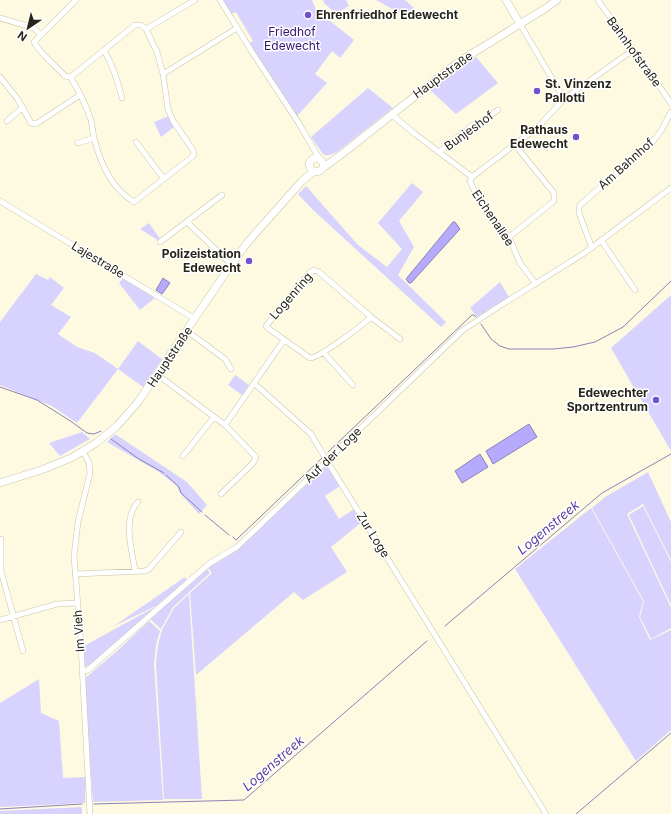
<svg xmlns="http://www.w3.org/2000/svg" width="671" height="814" viewBox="0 0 671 814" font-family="Inter,sans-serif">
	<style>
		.green { fill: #d8d3fe }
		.water { fill: #b6aafd; stroke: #8b82b9 }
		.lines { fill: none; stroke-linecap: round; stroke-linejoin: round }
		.stream { stroke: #8b82b9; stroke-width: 1 }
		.minor-casing { stroke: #cac5a7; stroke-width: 6 }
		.secondary-casing { stroke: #cac5a7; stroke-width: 8 }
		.minor { stroke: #fff; stroke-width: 5 }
		.secondary { stroke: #fff; stroke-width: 7 }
		.poi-dot { fill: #7052cc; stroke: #fff; stroke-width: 1.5 }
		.labels { text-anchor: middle; stroke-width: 3; stroke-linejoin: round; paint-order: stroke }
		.poi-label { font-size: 12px; font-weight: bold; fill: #272519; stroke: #fff; text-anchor: end }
		.park-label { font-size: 12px; fill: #341373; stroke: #fff }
		.street-label { font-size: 12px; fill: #272519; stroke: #fff }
		.water-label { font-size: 13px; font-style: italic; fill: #563e9e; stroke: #fff }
	</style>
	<rect width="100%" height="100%" fill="#fef9e1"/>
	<!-- green -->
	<path class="green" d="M223,0h89l4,10 38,30 -14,18 -8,-7 -17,23 12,9 -30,33 -48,-73 4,-2 -17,-29 -5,2z
		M323,0h23l3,6 -13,8 -12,-11z
		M376,0h29l10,9 -6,6 -2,-1 -2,2z
		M476,57l22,26 -42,31 -26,-24 19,-17z
		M368,88l25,20 -56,44c-5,2 -9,5 -14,2l-12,-17z
		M169,116l5,11 -13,10 -7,-15z
		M412,183l11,9 -24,29 15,26 -16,28 48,47 -5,5 -128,-117 -15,-16 8,-8 52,59 29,22 15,-18 -24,-26z
		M149,223l12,17 -2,1 -19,-12z
		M36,274l12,6 2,-3 14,11 -13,17 20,12 -13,17 19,13 18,6 23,16 20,-28 24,18 -19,28 -25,-18 -41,54 -25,-17 -52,-21v-63z
		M124,277l32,20 -16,13 -21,-27z
		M500,282l9,15 -32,20 -7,-9z
		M671,295v156l-60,-103z
		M235,375l14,10 -7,10 -14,-10z
		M82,432l8,7 -30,17 -11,-13z
		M115,434l72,48 20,23 -8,9 -19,-21 -3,-7 -18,-14 -52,-30z
		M327,467l13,19 -15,10 14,23 15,-10 8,13 -31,25 16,25 -44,28 -9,-8 -98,83 -6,-82 22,-20 -4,-5 28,-17 88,-83z
		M648,472l23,50v38l-28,-56 -16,10 44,94v20l-20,11 -11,-22 4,-16 -52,-93 13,-11z
		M643,506l28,56v43l-42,-90z
		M591,508l52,93 -4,16 11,23 21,-10v100l-35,31 -121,-192z
		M207,569l3,4 -37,34 -12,22 -11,-10z
		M185,577l2,3 -31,26 -42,20z
		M189,594l13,205h-38l-8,-135 2,-19 4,-15 12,-22z
		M155,607c-10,10 -61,60 -71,60v-21z
		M149,621l11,10 -4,14 -2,19 9,136 -70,2 -9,-123 33,-28z
		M39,679l2,34 18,8 4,57 23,-1 -1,26 -85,4v-104z
		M82,807v7h-82v-3z"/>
	<!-- water -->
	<path class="water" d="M453,222h2l5,7 -49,54h-2l-3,-4z
		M163,278l7,5 -8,11 -6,-4z
		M529,424l8,13 -44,27 -7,-13z
		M480,454l8,13 -26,16 -7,-12z"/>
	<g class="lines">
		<!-- stream -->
		<path class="stream" d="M481,324l10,15 9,7 9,3h44l20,-2 22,-5 28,-15 48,-46
			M0,387l37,13 32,20 18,13 7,1 7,-3
			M111,439l28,20 25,14
			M328,452l144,-137h2l2,2
			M166,475l13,12 2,6 21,19
			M205,515l24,20
			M233,537l3,3 86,-82
			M445,626l157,-133 69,-39
			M94,804l150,-4 183,-159
			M0,809l82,-5
			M576,814l95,-81"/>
		<defs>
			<path id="minor" d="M76,0l-42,42c7,13 21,23 31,34l4,1 3,-1v4c8,12 14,26 19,40 1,6 2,12 3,18 6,24 18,51 40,64l58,-45 2,-3 -1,-4 -20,-29 -5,-12 -5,-35 -6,-22 -11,-23
				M220,0l32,52 46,70 21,36
				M598,0l73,103
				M0,18l34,10 7,7
				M520,24l44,75
				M104,50c9,16 14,31 18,48
				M163,74l74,-46
				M72,76l63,-51h6l5,4 49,-29
				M0,77l17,21 14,25 4,1 4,-2 41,-27
				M391,114l24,20 57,43 -2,4 7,15 8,12 24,29 11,26 16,21
				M7,121l16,-14
				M136,142l28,37
				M78,143l16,-5
				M439,152l34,-27 7,-3 18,-12
				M472,177l66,-50 26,-28 69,-49
				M0,201l195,118
				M187,222l44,42
				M509,237l45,-36v-8l-39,-48
				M601,240l34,50
				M160,242l62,-47
				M592,248l-13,-35v-5l1,-3 71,-61 10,-13 10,-19
				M314,270l5,2 52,45c-7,7 -53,42 -61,41l-41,-29 -3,-3 43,-53z
				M371,317l29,22
				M187,331l38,28 6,10
				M323,352l30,33
				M158,375l67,50 59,-85
				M255,384l56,50 16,27 219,353
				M83,451l6,12 1,10 -12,49 -4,34 7,89 9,169
				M183,456l31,-39
				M221,494l32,-31 3,-6 -31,-32
				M1,539v32l22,80
				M135,571c-3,-21 -13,-52 3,-69
				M75,574l70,-3 4,-2 32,-37
				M0,620l57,-16 20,-1
				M82,672l6,-2 122,-107 27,-16 226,-217 35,-23 85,-53 88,-66"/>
			<path id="secondary" d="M506,0l14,24
				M324,167l-2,-6 -5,-4 -6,3 -2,4 2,6 4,2 5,-1 4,-4 18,-13 115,-91 89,-55 11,-8
				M0,483l44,-14 29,-12 23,-14 21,-17 21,-24 84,-124 25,-35 54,-61 12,-10"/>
		</defs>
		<!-- minor casing -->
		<use href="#minor" class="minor-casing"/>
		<!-- secondary casing -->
		<use href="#secondary" class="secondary-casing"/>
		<!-- minor -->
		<use href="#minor" class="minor"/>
		<!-- secondary -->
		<use href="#secondary" class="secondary"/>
	</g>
	<!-- markers -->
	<g class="poi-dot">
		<circle cx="308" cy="15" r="4"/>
		<circle cx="537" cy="91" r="4"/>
		<circle cx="576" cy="137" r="4"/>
		<circle cx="249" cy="261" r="4"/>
		<circle cx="656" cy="400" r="4"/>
	</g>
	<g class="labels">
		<!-- poi labels -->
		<g class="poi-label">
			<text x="316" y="19" text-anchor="start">Ehrenfriedhof Edewecht</text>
			<text x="545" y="88" text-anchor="start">St. Vinzenz<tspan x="545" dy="14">Pallotti</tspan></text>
			<text x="568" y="134">Rathaus<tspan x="568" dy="14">Edewecht</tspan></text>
			<text x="241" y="258">Polizeistation<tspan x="241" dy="14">Edewecht</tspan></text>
			<text x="648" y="397">Edewechter<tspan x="648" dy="14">Sportzentrum</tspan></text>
		</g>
		<!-- park labels -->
		<g class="park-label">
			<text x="292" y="36">Friedhof<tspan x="292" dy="14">Edewecht</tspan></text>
		</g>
		<!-- street labels -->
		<g class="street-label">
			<text transform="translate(634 52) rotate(54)" y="4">Bahnhofstraße</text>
			<text transform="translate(443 75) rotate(-36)" y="4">Hauptstraße</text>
			<text transform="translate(469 131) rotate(-36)" y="4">Bunjeshof</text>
			<text transform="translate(626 164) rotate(-42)" y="4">Am Bahnhof</text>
			<text transform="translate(493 218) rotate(56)" y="4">Eichenallee</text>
			<text transform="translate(98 260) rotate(31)" y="4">Lajestraße</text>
			<text transform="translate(291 296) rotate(-49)" y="4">Logenring</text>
			<text transform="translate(170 357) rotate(-56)" y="4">Hauptstraße</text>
			<text transform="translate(333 455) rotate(-44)" y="4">Auf der Loge</text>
			<text transform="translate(373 535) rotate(58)" y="4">Zur Loge</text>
			<text transform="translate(79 631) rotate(-94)" y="4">Im Vieh</text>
		</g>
		<!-- water labels -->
		<g class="water-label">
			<text transform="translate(548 527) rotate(-40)" y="5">Logenstreek</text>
			<text transform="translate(273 763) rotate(-41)" y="5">Logenstreek</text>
		</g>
	</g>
	<!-- north arrow -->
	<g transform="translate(28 28) rotate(215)" stroke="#ffffff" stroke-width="3" paint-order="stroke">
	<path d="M0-3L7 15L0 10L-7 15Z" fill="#272519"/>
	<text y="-6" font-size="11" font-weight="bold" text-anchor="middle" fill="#272519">N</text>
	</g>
</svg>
